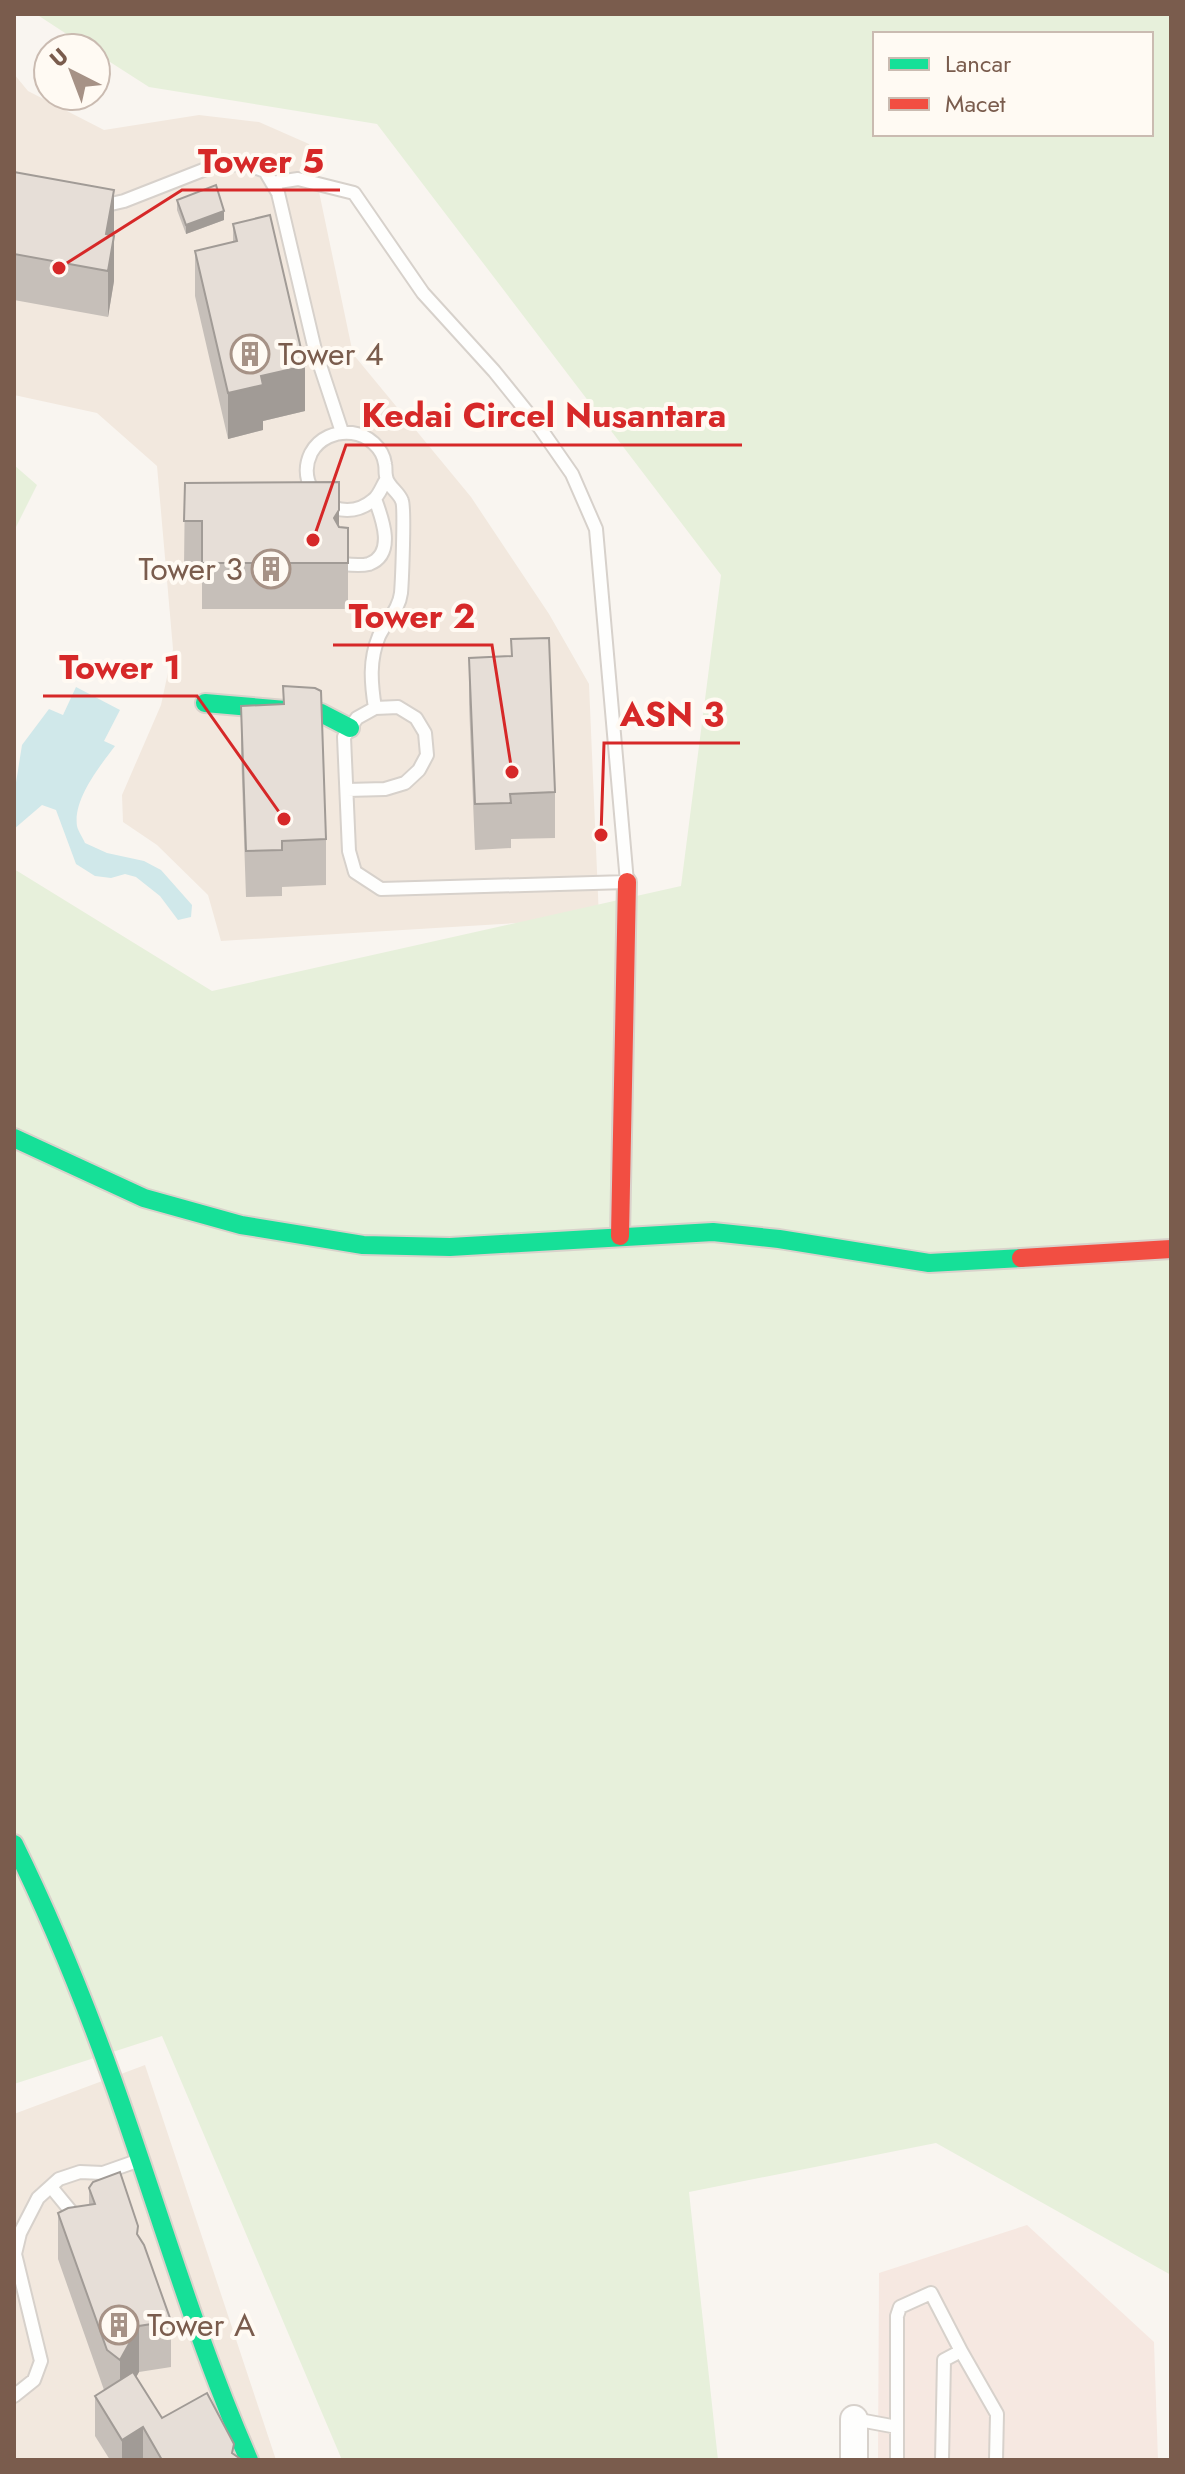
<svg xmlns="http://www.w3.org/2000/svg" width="1185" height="2474" viewBox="0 0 1185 2474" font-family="Jost,sans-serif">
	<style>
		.residential { fill: #f2e8de }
		.commercial { fill: #f6e8e1 }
		.green { fill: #e7f0db; fill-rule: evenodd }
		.water { fill: #d0e8ea }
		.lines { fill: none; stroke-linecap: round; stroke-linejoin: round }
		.lane-casing { stroke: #d7d1cb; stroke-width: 16 }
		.street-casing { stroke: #d7d1cb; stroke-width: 30 }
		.fast-casing { stroke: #d9d2cb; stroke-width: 22 }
		.jam-casing { stroke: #d9d2cb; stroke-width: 22 }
		.lane { stroke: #fefefd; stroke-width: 12 }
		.street { stroke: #fefefd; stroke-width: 26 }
		.fast { stroke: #16e098; stroke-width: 18 }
		.jam { stroke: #f24e42; stroke-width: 18 }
		.wall { fill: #c6bfb9 }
		.shaded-wall { fill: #a19b96 }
		.building { fill: #e6ded7; stroke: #a19b96; stroke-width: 2 }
		.labels { text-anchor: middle; stroke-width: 8; stroke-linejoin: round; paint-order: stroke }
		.poi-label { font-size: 32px; fill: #7a5c4d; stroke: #fffaf3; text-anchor: start }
		.leader { fill: none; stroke: #d62828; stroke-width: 3 }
		.callout-dot { fill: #d62828; stroke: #fffaf3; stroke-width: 3 }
		.callout-label { font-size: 34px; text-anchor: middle; font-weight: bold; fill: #d62828; stroke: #fffaf3; stroke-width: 8; stroke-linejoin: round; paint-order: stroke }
	</style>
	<rect width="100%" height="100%" fill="#f9f5f0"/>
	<!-- residential -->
	<path class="residential" d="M14,74l14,17 76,39 95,-15 60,7 50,22 44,210 118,143 78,117 40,70 10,234 -378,23 -13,-46 -51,-50 -34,-23 -1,-27 39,-90 12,-56 -16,-183 -60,-53 -83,-18z
		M145,2065l131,395h-262v-346z"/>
	<!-- commercial -->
	<path class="commercial" d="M1027,2225l127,117 4,118h-280l1,-187z"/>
	<!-- green -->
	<path class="green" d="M36,14h1135v2261l-235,-132 -247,49 29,268h-376l-180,-424 -148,48v-1215l198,122 469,-105 40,-311 -344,-451 -228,-37 -53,-34v-5h-8zM875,34h276v100h-276z
		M14,465l23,20 -23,46z"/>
	<!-- water -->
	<path class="water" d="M76,687l44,23 -16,31 11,5c-15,20 -42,53 -38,80 1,5 6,12 8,17l22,10 37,8 17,9 31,35 -1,12 -13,3 -18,-24 -24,-19 -11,-3 -14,4 -16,-2 -19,-12 -20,-54 -14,-5 -28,24v-34l8,-50 27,-36 14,6z"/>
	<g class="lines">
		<defs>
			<path id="lane" d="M272,183l26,-4 56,14 69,100 71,78 46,57 32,46 24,55 31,353 -246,7 -26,-17 -6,-21 -5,-114 13,-19 18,-10 23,-1 18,11 9,15 2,22 -8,15 -14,13 -20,6 -38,1
				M98,207l26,-6 92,-36 30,-1 19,7 13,22 37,157 27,82
				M343,564c8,1 18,2 26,0 27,-10 13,-46 6,-65
				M375,708c-4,-25 -6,-48 4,-72 7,-15 20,-26 22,-43 1,-12 4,-85 1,-92 -3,-9 -15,-15 -16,-25 -1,-4 0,-8 -1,-12 -2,-16 -17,-29 -33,-31 -16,-2 -33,5 -41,20 -19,39 30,75 62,47 6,-4 9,-14 13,-20
				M51,2187l28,34
				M14,2396l20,-16 7,-19 -26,-107 5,-21 18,-35 21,-19 21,-7 23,1 34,-12
				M854,2419l43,8
				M897,2460v-144l3,-9 31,-14 30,58
				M942,2460l2,-100 17,-9 36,63 -1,46"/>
			<path id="street" d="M854,2460v-41"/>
			<path id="fast" d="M205,703l116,10 29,15
				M14,1138l130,60 97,27 122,20 87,2 263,-15 66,7 150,24 92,-5
				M14,1844c38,77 70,156 99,237 45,126 82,256 136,379"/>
			<path id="jam" d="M620,1236l7,-354
				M1021,1258l150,-9"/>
		</defs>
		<!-- lane casing -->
		<use href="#lane" class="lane-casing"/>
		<!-- street casing -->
		<use href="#street" class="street-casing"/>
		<!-- fast casing -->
		<use href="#fast" class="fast-casing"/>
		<!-- jam casing -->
		<use href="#jam" class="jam-casing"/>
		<!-- lane -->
		<use href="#lane" class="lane"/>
		<!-- street -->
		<use href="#street" class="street"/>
		<!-- fast -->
		<use href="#fast" class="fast"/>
		<!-- jam -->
		<use href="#jam" class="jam"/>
	</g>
	<!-- wall -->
	<path class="wall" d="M14,172l100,18v91l-6,36 -94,-17z
		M177,200l47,20 -38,14 -9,-24z
		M233,224l72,187 -42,10v9l-35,9 -33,-143v-45l38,-9z
		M339,482v45l9,1v81h-146v-43l-18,1 1,-84z
		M511,639l44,153v46l-44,1v9l-36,2 -6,-146v-46l42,-1z
		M283,686l43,153v46l-44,2v9l-36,1 -5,-146v-45l42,-2z
		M89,2188l49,49 33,84v46l-32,5 -3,5 26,41 72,36 8,6h-132l-15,-24v-40l9,-6 -46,-131v-46l31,-8z"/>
	<!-- shaded-wall -->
	<path class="shaded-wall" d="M114,190v46l-8,-2z
		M224,211v9l-38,14v-9z
		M114,236v45l-6,36v-46z
		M305,366v45l-42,10v9l-35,9v-46l33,-17z
		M339,510v46l-5,8v-46z
		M139,2326v46l-19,34v-46z
		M143,2427v33h-21v-20z"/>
	<!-- building -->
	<path class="building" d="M14,172l100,18 -8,44 8,2 -6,35 -94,-17z
		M216,185l8,26 -38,14 -9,-25z
		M270,215l35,151 -44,10 2,9 -35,8 -33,-142 42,-10 -4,-17z
		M339,482v28l-5,8 5,9 9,1v35h-146v-42h-18l1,-38z
		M549,638l6,154 -45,2 1,9 -36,1 -6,-146 43,-2 -1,-17z
		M283,686l32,2 6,3 5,148 -44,2v9l-36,1 -5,-145 43,-2z
		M120,2172l18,54 -1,8 7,11 27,76 -32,5 -19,34 -13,-10 -49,-137 10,-5 27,-4 -6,-16 4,-6z
		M133,2372l29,46 45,-25 27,51 -2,9 10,7h-80l-19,-33 -21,13 -27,-44z"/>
	<!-- icons -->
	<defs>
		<symbol id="building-ring" viewBox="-11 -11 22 22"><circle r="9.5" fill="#fffaf3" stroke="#a69286" stroke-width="1.5"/><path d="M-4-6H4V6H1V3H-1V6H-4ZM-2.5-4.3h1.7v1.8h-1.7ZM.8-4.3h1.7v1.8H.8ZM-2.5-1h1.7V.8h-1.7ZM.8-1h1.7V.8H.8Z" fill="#a69286"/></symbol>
	</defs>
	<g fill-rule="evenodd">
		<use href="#building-ring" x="228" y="332" width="44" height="44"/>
		<use href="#building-ring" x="249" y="547" width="44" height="44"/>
		<use href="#building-ring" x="97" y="2303" width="44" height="44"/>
	</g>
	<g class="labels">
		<!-- poi labels -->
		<g class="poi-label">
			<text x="278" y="365">Tower 4</text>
			<text x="243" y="580" text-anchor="end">Tower 3</text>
			<text x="147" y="2336">Tower A</text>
		</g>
	</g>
	<!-- callouts -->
	<path class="leader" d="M59 268L182 190H340M313 540L346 445H742M512 772L492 645H333M284 819L197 696H43M601 835L604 743H740"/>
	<g class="callout-dot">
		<circle cx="59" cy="268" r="8"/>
		<circle cx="313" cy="540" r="8"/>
		<circle cx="512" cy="772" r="8"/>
		<circle cx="284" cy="819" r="8"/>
		<circle cx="601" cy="835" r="8"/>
	</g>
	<g class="callout-label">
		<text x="261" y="173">Tower 5</text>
		<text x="544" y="427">Kedai Circel Nusantara</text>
		<text x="412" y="628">Tower 2</text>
		<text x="120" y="679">Tower 1</text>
		<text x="672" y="726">ASN 3</text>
	</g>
	<!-- border -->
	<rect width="1185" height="2474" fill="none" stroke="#7a5c4d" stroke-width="32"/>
	<!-- legend -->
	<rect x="873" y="32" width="280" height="104" fill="#fffaf3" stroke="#cabbb1" stroke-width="2"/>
	<rect x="889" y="58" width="40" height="12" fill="#16e098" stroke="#cabbb1" stroke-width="2"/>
	<text x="945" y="72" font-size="24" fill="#7a5c4d">Lancar</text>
	<rect x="889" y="98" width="40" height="12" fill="#f24e42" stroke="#cabbb1" stroke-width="2"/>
	<text x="945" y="112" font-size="24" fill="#7a5c4d">Macet</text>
	<!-- north arrow -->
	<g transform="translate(72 72) rotate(318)"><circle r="38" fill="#fffaf3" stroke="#cabbb1" stroke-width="2"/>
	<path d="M0-6L14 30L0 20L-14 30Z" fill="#a69286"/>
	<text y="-12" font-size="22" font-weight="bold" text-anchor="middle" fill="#7a5c4d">U</text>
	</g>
</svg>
